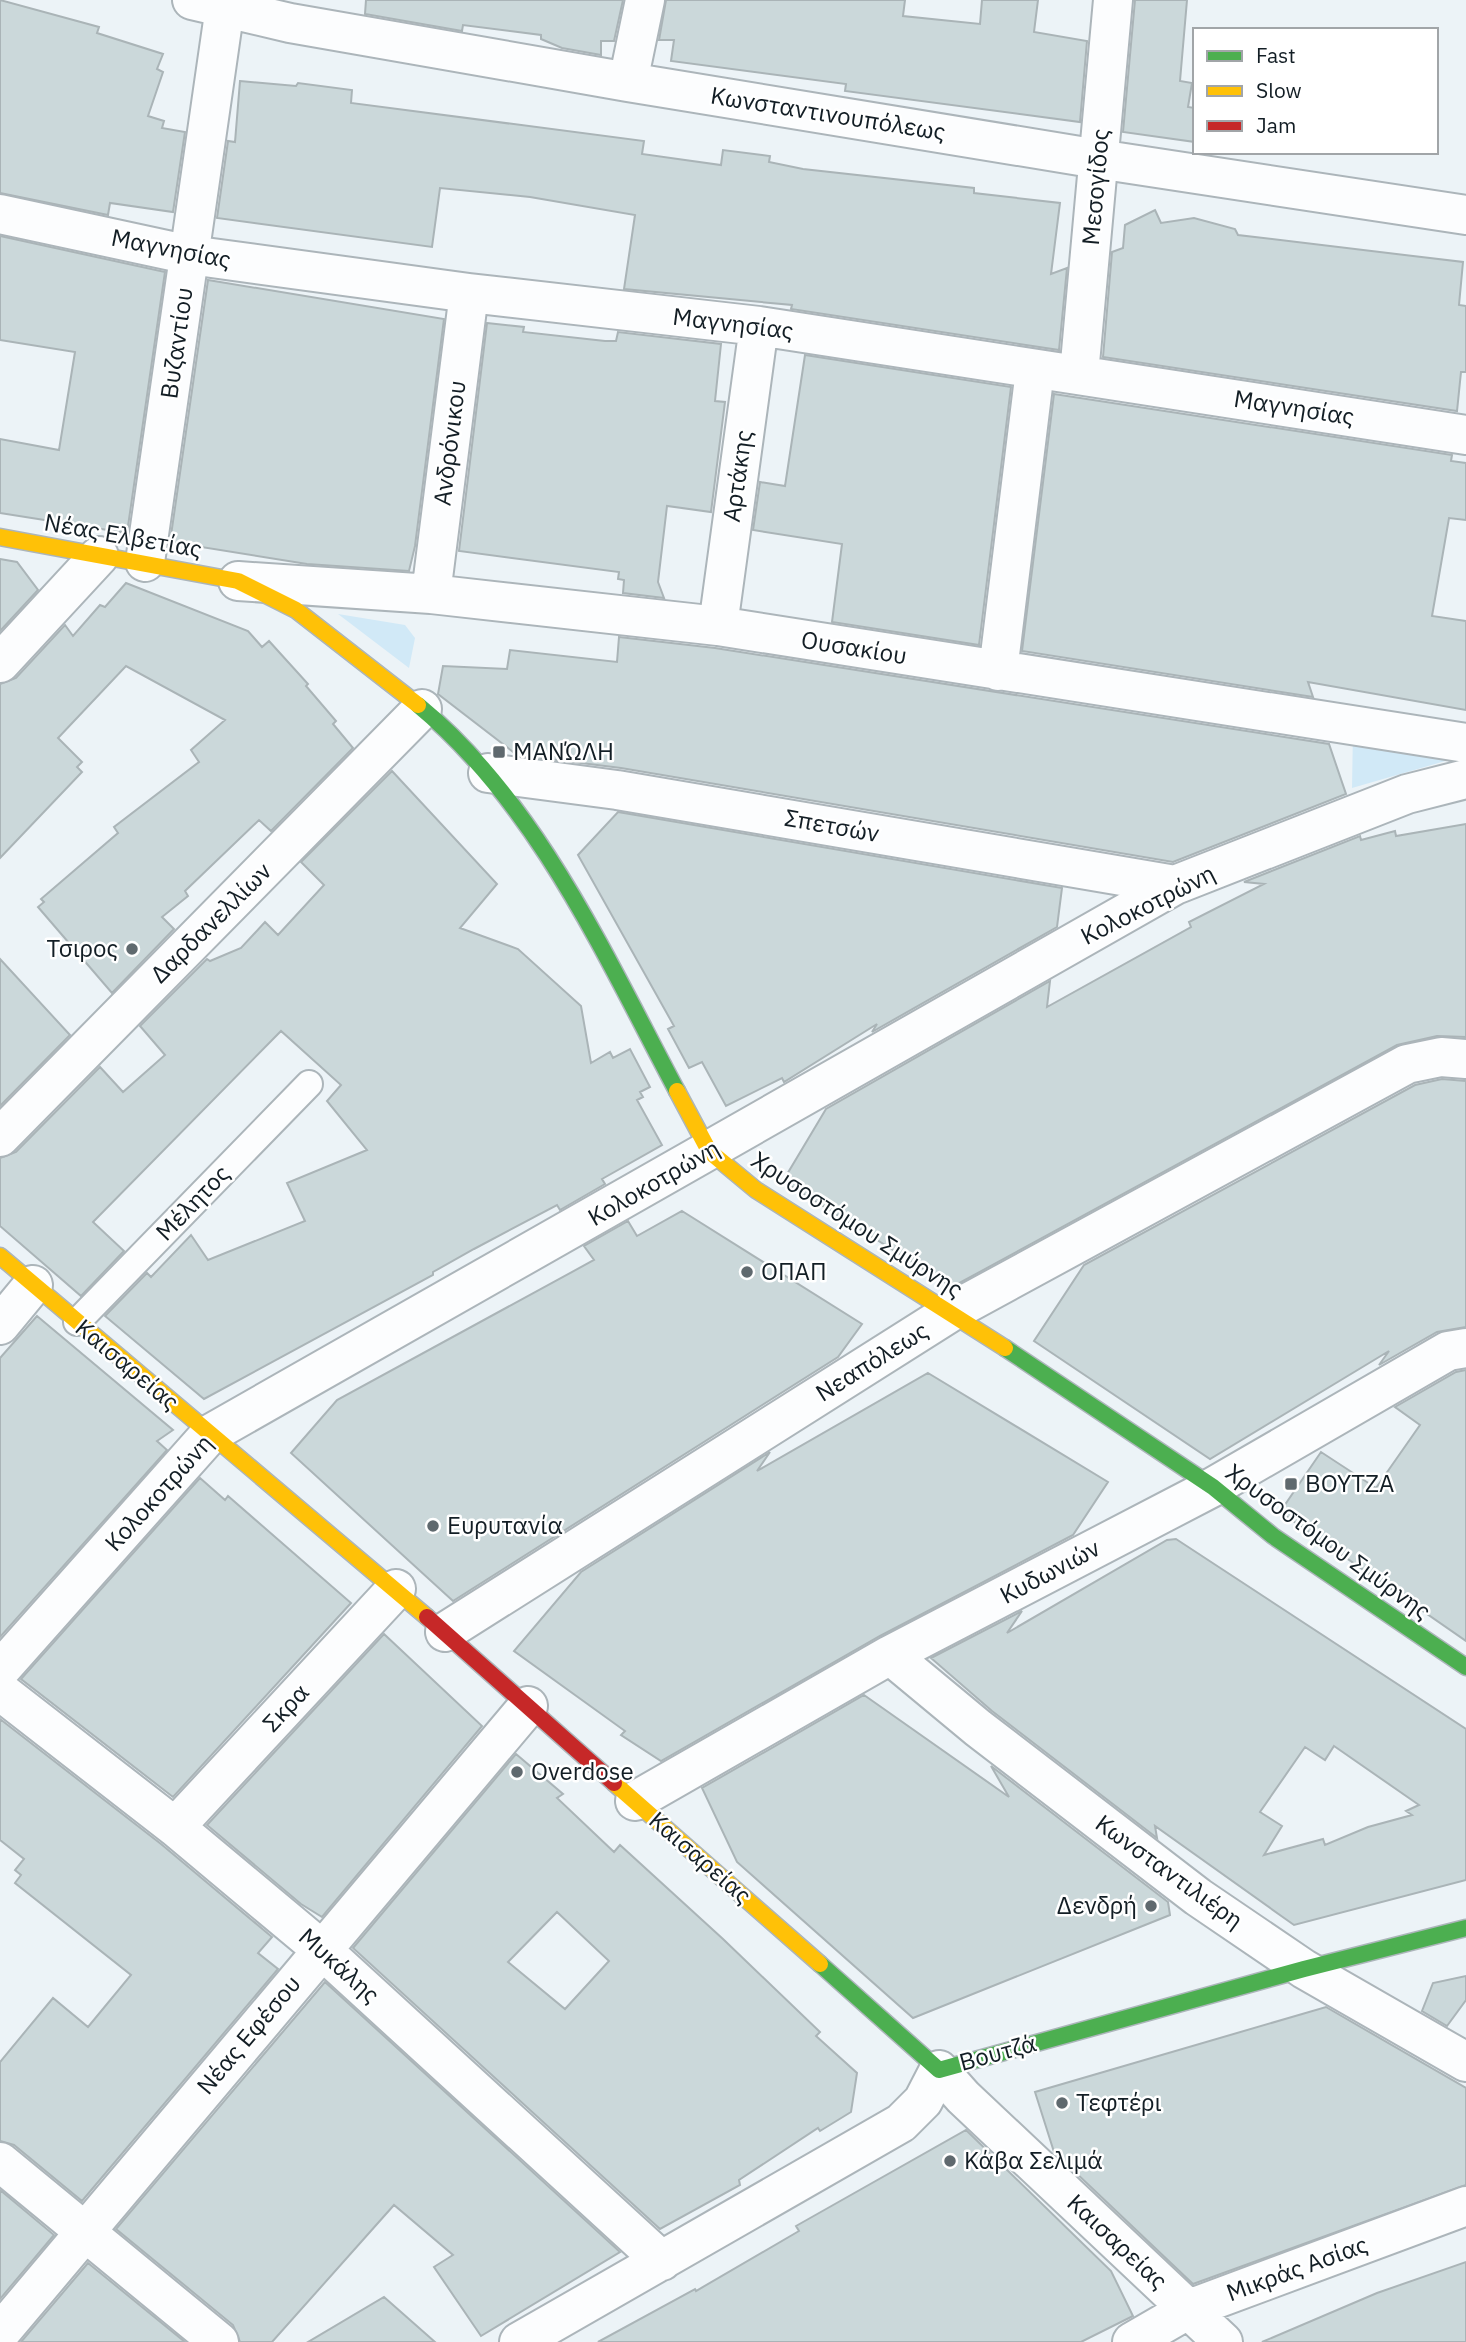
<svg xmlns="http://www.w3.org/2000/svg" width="1466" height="2342" viewBox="0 0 1466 2342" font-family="'IBM Plex Sans',sans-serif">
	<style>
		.green { fill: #d1e9f7 }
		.building { fill: #cbd8da; stroke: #aab4b7; stroke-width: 2; fill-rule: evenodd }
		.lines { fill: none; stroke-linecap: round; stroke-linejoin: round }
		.lane-casing { stroke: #acb5ba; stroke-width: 30 }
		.street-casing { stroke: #acb5ba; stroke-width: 42 }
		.fast-casing { stroke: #acb5ba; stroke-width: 19 }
		.slow-casing { stroke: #acb5ba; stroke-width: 19 }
		.jam-casing { stroke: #acb5ba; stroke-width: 19 }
		.lane { stroke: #fcfdfe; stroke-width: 26 }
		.street { stroke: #fcfdfe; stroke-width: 38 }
		.fast { stroke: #4caf50; stroke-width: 16 }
		.slow { stroke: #ffc107; stroke-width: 16 }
		.jam { stroke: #c62828; stroke-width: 16 }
		.poi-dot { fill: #5f696e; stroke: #fff; stroke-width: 2.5 }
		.labels { text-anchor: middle; stroke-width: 5; stroke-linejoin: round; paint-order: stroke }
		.street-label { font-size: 24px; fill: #131e25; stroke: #fff }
		.poi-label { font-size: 24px; fill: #131e25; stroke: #fff; text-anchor: start }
	</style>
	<rect width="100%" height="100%" fill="#ecf3f7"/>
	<!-- green -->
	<path class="green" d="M338,614l67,11 10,13 -6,30z
		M1353,731l113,24 -114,33z"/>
	<!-- building -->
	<path class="building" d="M0,0l99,27 -2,6 66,21 -6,15 6,3 -15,44 16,5 -2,7 23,4 -12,80 -63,-9 -2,12 -108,-22z
		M366,0h257l-9,41h-13v14l-39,-7 -21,-9v-4l-78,-10 -1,6 -97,-17z
		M666,0h239l-2,16 77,8 2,-24h56l-4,32 53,9 -7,81 -235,-31 1,-7 -175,-23 3,-21h-15z
		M1135,0h52l-7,81 12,2 -4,24 7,1v34l-72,-10z
		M240,81l56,5 2,-3 54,7 -1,13 293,38 -2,13 79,11 2,-15 47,6 -1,6 34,7 171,19v5l86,10 -9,71 16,-6 -8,82 -268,-41 1,-4 -168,-16 11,-74 -105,-18 -90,-9 -8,59 -215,-29 11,-77 7,1z
		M1155,210l6,13 33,-5 41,11 3,6 225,27 -4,43 7,1v66h-5l-4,39 -354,-54 9,-105 11,-4 2,-23z
		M0,236l165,36 -38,261 -127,-20v-74l59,11 16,-98 -75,-12z
		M208,280l236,39 -29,227 -6,25 -102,-7 -137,-22z
		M487,323l37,4 -1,5 82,9h11l2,-9 103,12 -6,57 10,1 -14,110 -44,-6 -9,76 6,16 -41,-5 1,-13 -6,-1 1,-7 -160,-21z
		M805,355l206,32 -32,258 -147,-23 10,-78 -89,-14 7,-48 25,4z
		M1054,394l398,61 -1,6 15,2v57l-17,-2 -17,98 34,5v89l-158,-28 5,15 -291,-46z
		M0,559l17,3 21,28 -38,41z
		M126,583l122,48 14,16 7,-6 39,43 -2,2 30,35 -3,3 20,24 -82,83 -12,-11 -74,71 3,5 -26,21 12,12 -62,64 -74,-86 6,-5 -3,-3 77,-66 -4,-6 85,-65 -8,-12 34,-30 -99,-54 -68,72 24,24 -5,5 5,5 -82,86v-174l16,-6 49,-53 8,11 27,-31 5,2z
		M619,637l96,11 614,96 17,50 -173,68 -552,-94 -104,-13 -79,-61 5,-28 64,3 3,-19 107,12z
		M392,771l105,113 -37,44 58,21 63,57 10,57 19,-11 3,6 17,-9 20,38 -10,5 3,5 -6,3 25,45 -60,34 3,5 -45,26 -3,-5 -83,44 -41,23v3l-229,124 -99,-83 42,-43 4,4 40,-42 17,25 97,-39 -18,-38 80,-33 -40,-49 14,-16 -60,-54 -188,191 31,29 -43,45 -81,-70v-68l16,-6 84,-85 23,25 42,-37 -25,-29 67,-67 3,2 31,-13 24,-26 13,13 46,-50 -23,-23z
		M618,812l444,76 -5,39 -185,105 5,-8 -93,58 -2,-4 -56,28 -24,-44 -13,6 -21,-39 6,-3 -96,-171z
		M1466,824v213l-29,-1 -40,9 -445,242 -169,-106 43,-72 224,-128 -3,26 144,-80 -2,-5 75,-38 -20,-2 116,-46 1,4 34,-9 1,5z
		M0,959l70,76 -70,71z
		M1442,1079l24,2v246l-29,5 -58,33 10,-14 -179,108 -176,-118 50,-76 331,-180z
		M682,1211l180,113 -24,33 -385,244 -162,-148 46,-53 257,-140 -10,-14 44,-25 9,15z
		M37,1316l136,114 -16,11 10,9 -167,187v-279z
		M1466,1370v271l-186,-129 41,-60 55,36 44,-63 -25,-18 61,-35z
		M928,1373l180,109 -35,53 -193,101 -219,125 -40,-26 4,-4 -111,-80 67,-79 189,-120 -13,19z
		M200,1478l25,22 3,-4 123,107 -178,194 -152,-118z
		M1176,1539l290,190v151l-172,45 -139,-99 2,12 -165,-127 -61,-53 91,-47 -15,22 160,-93zM1334,1746l85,59 -13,6 6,4 -44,12 -43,18 -2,-6 -59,16 18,-29 -22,-14 45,-65 20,13z
		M384,1634l98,92 -160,191 -21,-13 -94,-79z
		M864,1695l145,102 -18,-31 177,136 2,13 -257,103 -176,-156 -35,-74z
		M0,1719l161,125 111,93 -14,16 20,16 -196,232 -68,-56 -14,-4v-79l53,-64 35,29 43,-52 -116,-92 6,-8 -6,-5 9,-11 -24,-19z
		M516,1754l47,40 -6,4 57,54 6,-7 103,94 97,93 -4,4 41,37 -6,39 -31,19 -2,-3 -79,52 1,5 -80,44 -307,-281zM557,1912l52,49 -44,48 -57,-47z
		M1466,1976v24l-19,26 -25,-15 11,-28z
		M325,1982l295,270 -139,84 -47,-69 19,-12 -59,-50 -122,137h-32l-7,-17 -117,-96z
		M1326,2007l140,81v97l-273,99 -139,-132 -19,-60z
		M966,2130l145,141 22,45 -52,26h-483l97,-53 1,2 103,-60 -3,-5z
		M0,2190l54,45 -54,64z
		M1466,2262v80h-204l115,-49z
		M88,2263l97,79h-164z
		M384,2297l51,45h-127z"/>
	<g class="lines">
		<defs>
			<path id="lane" d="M77,1322l232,-238"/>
			<path id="street" d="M192,0l98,23 338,59 470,77 368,56
				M628,82l17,-82
				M0,214l190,41 279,38 290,33 707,109
				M1079,374l34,-374
				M145,562l81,-562
				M238,581l193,13 287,32 748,117
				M431,594l38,-301
				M718,626l41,-300
				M0,663l99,-107
				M998,671l37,-301
				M488,773l129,17 558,95
				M0,1137l422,-428
				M0,1325l33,-40
				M445,1632l506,-320 456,-248 34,-7 25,2
				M890,1655l88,73 220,169 106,72 162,93
				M0,1670l210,-236 965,-549 232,-91 59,-15
				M0,1691l175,136 146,122 341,312
				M635,1801l255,-146 323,-168 235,-136 18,-3
				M175,1827l221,-238
				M0,2162l219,180
				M0,2333l528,-627
				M519,2342l382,-219 22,-22 16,-31 24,27 260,245
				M1132,2342l57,-33 277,-103"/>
			<path id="fast" d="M418,705c120,99 187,251 259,386
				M1005,1348l208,139 60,49 193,131
				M820,1964l119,106 365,-101 162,-41"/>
			<path id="slow" d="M0,537l238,44 58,29 122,95
				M677,1091l32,60 47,39 249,158
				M0,1256l427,361
				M614,1783l206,181"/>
			<path id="jam" d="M427,1617l187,166"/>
		</defs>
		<!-- lane casing -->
		<use href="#lane" class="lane-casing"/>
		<!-- street casing -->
		<use href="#street" class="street-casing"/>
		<!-- fast casing -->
		<use href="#fast" class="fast-casing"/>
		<!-- slow casing -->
		<use href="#slow" class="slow-casing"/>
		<!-- jam casing -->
		<use href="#jam" class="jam-casing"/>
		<!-- lane -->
		<use href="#lane" class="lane"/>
		<!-- street -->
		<use href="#street" class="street"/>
		<!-- fast -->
		<use href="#fast" class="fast"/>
		<!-- slow -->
		<use href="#slow" class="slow"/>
		<!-- jam -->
		<use href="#jam" class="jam"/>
	</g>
	<!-- markers -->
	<g class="poi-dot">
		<rect x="492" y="745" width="14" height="14" rx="3.5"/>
		<circle cx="132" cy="949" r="7"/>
		<circle cx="747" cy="1272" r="7"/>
		<rect x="1284" y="1477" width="14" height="14" rx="3.5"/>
		<circle cx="433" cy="1526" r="7"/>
		<circle cx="517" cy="1772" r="7"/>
		<circle cx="1151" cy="1906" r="7"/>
		<circle cx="1062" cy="2103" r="7"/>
		<circle cx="950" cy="2161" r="7"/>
	</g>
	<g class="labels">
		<!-- street labels -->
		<g class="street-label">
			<text transform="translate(828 114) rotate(9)" y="8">Κωνσταντινουπόλεως</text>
			<text transform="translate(1096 187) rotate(-85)" y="8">Μεσογίδος</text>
			<text transform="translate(171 249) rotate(11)" y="8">Μαγνησίας</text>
			<text transform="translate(733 324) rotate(7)" y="8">Μαγνησίας</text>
			<text transform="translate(177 343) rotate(-82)" y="8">Βυζαντίου</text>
			<text transform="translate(1294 408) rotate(9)" y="8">Μαγνησίας</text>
			<text transform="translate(450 443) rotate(-83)" y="8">Ανδρόνικου</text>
			<text transform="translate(738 476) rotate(-82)" y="8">Αρτάκης</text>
			<text transform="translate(123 536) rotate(10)" y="8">Νέας Ελβετίας</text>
			<text transform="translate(854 648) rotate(9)" y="8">Ουσακίου</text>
			<text transform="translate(832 826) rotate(10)" y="8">Σπετσών</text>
			<text transform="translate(1148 905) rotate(-27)" y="8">Κολοκοτρώνη</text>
			<text transform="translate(211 923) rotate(-45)" y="8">Δαρδανελλίων</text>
			<text transform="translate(654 1183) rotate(-30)" y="8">Κολοκοτρώνη</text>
			<text transform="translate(193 1203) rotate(-46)" y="8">Μέλητος</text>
			<text transform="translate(857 1225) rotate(33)" y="8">Χρυσοστόμου Σμύρνης</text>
			<text transform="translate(872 1362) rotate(-32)" y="8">Νεαπόλεως</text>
			<text transform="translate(127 1365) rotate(40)" y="8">Καισαρείας</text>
			<text transform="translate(159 1493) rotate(-48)" y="8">Κολοκοτρώνη</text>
			<text transform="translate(1328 1542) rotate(36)" y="8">Χρυσοστόμου Σμύρνης</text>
			<text transform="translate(1050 1572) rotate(-28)" y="8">Κυδωνιών</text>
			<text transform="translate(286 1708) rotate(-47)" y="8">Σκρα</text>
			<text transform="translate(700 1858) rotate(41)" y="8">Καισαρείας</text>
			<text transform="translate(1169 1872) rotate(36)" y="8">Κωνσταντιλιέρη</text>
			<text transform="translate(339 1966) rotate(42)" y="8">Μυκάλης</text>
			<text transform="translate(249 2035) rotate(-50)" y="8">Νέας Εφέσου</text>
			<text transform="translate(998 2053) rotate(-15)" y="8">Βουτζά</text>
			<text transform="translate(1117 2242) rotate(43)" y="8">Καισαρείας</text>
			<text transform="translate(1297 2269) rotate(-20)" y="8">Μικράς Ασίας</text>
		</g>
		<!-- poi labels -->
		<g class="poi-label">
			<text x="513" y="760">ΜΑΝΏΛΗ</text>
			<text x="118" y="957" text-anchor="end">Τσιρος</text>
			<text x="761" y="1280">ΟΠΑΠ</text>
			<text x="1305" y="1492">ΒΟΥΤΖΑ</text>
			<text x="447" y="1534">Ευρυτανία</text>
			<text x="531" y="1780">Overdose</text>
			<text x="1137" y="1914" text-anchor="end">Δενδρή</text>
			<text x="1076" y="2111">Τεφτέρι</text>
			<text x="964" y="2169">Κάβα Σελιμά</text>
		</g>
	</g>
	<!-- legend -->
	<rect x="1193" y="28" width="245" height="126" fill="#ffffff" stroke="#a1a5a8" stroke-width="2"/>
	<rect x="1207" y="51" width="35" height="10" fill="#4caf50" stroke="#a1a5a8" stroke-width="2"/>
	<text x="1256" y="63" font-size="21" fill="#131e25">Fast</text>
	<rect x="1207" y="86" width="35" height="10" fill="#ffc107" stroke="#a1a5a8" stroke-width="2"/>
	<text x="1256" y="98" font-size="21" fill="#131e25">Slow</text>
	<rect x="1207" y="121" width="35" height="10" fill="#c62828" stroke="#a1a5a8" stroke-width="2"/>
	<text x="1256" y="133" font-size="21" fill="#131e25">Jam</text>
</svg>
